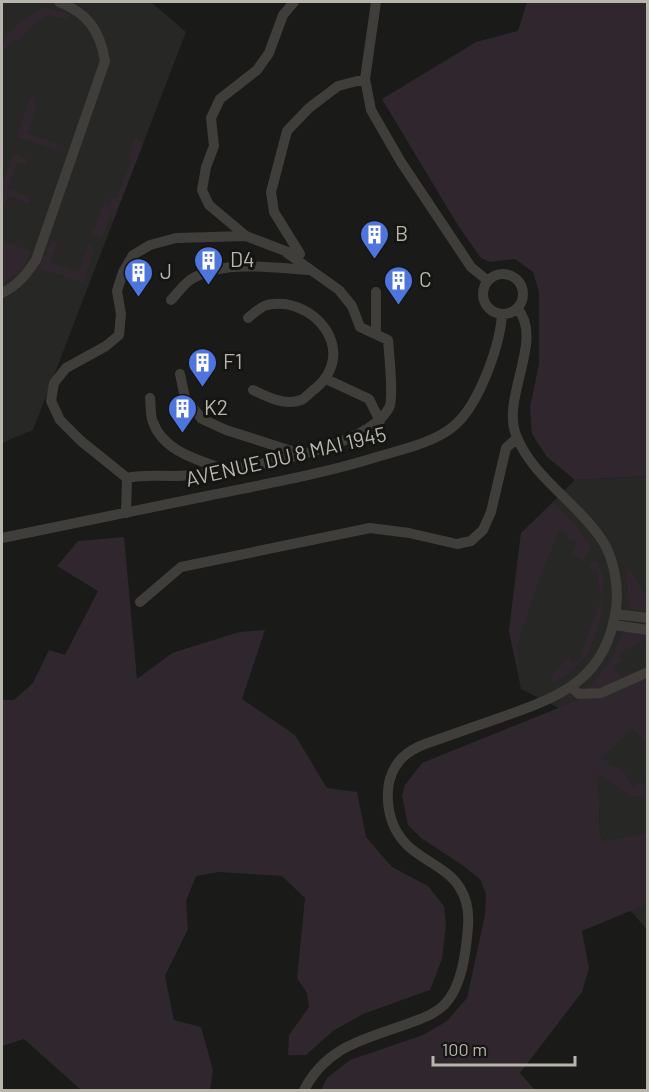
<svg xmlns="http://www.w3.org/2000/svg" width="649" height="1092" viewBox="0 0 649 1092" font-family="Barlow,sans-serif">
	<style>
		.built { fill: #272725 }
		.green { fill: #2f272d }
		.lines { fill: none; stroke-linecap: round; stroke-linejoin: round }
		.minor { stroke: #3f3e3a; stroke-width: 10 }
		.labels { text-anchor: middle; stroke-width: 6; stroke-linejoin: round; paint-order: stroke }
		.poi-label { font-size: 21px; fill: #b8b5ac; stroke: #151513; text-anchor: start }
		.street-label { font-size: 21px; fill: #b8b5ac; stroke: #151513 }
	</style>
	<rect width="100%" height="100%" fill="#1a1a18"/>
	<!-- built -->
	<path class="built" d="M2,2h149l35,30 -153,398 -31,13z
		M647,476v454l-17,-20 -30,-77 -2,-60 -32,-58 -7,-7 -38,-19 -12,-58 12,-98 54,-53z"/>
	<!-- green -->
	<path class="green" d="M527,2h120v474l-72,4 -28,-23 -15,-23 -2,-27 9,-43v-72l-6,-20 -18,-13 -25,3 -9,-4 -22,-31 -77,-128 94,-57 42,-11z
		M43,7l23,6 3,2 -1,4 -19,-4 -23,16 -4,7 -11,4 -9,11c-1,-22 24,-35 41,-46z
		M32,96l3,2 -1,8 3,1 -9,26 29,10 -1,5 8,5 -47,-16 13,-39z
		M135,137l8,7 -30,77 -2,-1 1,-9 -10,27 -12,-4 1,-4h3l11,-30 5,7v-10l6,1 15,-38 -3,-3z
		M13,153l15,6 -2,6 -8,-3 -11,27 24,9 -2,6 -21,-8 -6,13v-32l3,1z
		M2,241l29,10 -8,18 -21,15z
		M51,241l7,2 -8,19 28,10 12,-30 4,8 -11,33 -44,-15z
		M553,503l25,25 13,18 -7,14 -12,-5 5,-13 -11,-4 1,-4 -8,-3 -23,58 -19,57 2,16 -2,5 -8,-36 12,-98z
		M124,537l13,142 35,-26 67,-21 26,-2 -23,69 53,36 32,53 30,4 9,45 26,30 36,19 16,20 2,19 -4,34 -12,31 -67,24 -30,17 -27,24h-18l1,-20 20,-28 -2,-14 -10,-15 8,-80 -23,-22 -63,-4 -23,4 -10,25 2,28 -23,47 9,44 27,7 12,43 -3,20h-129l-57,-51 -22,7v-346h12l19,-17 16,-33 16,5 33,-64 -41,-25 21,-25z
		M597,561l7,19 -4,42 -12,31 -21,22 -15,8 -2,-4 5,-8 13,-12 5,5 7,-6 21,-59 -4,-30 -7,1v-7z
		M626,564l21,34v14l-16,-3 -2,-3z
		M623,631l24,4v4l-28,14 3,8 -8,4 7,13 -17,9 -16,2 22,-28z
		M647,677v68l-14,-16 -33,29 6,3 2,-2v4l15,7 10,16 6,-4 5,3 3,-4 -1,14 -15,2 -33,-23 2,59 3,8 44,-8v71l-65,27 7,37 -7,24 -62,81 15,17h-214l6,-12 23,-18 73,-25 24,-14 20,-23 18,-83 1,-21 -6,-15 -18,-14 -41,-27 -13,-13 -6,-29 3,-11 17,-22 166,-67z"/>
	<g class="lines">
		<!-- minor -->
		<path class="minor" d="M376,2l-11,77 6,31 30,52 70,105 17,14
			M246,236l-70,2 -26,7 -17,10 -10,17 -6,19 4,23 -2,21 -13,11 -40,22 -12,15 -3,18 9,19 21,21 46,37c21,-5 42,0 63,-3 47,-6 175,-24 199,-67 5,-9 0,-55 -1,-68l-28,-13 -8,-21 -13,-16 -52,-37
			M293,254l-47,-18 -37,-31 -7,-15 4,-23 8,-21 -3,-28 9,-19 37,-29 12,-17 14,-38 11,-13
			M300,254l-26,-42 -3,-20 16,-61 22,-23 29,-22 27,-7
			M483 294a20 20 0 1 1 40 0a20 20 0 1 1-40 0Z
			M376,292v41
			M2,293c16,-8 24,-18 34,-33l69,-199c-5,-30 -17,-48 -46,-59
			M171,300c6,-6 12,-15 19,-20 32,-21 83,-12 119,-10
			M248,318c5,-4 12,-11 19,-13 47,-10 92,46 49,83 -5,3 -10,10 -15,12 -16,6 -34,-3 -48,-10
			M180,374l5,24 17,21 24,11 75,24
			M326,379l43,20 11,22
			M150,398c1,7 0,18 3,24 10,29 45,38 70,47
			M126,513l1,-35
			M2,538c68,-14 136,-28 205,-42 58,-12 116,-22 173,-40 24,-7 56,-14 75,-31 24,-21 45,-79 47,-111
			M140,602l41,-35 189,-39 39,5 48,11 14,-3 12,-11 8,-18 15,-64 11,-10
			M615,614l33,4
			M614,625l34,5
			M571,687l8,7 22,-1 47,-21
			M304,1090c23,-44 59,-50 103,-66 13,-5 27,-9 37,-19 18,-18 22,-53 24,-78 1,-13 -1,-28 -8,-39 -12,-20 -37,-27 -53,-43 -22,-22 -27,-64 -5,-87 7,-7 15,-11 23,-14 26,-9 52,-18 77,-27 60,-21 104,-38 114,-108 3,-22 -2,-51 -14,-69 -25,-38 -70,-63 -86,-105 -15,-38 29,-96 1,-127"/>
	</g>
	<!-- icons -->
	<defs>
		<symbol id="building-pin" viewBox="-11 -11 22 30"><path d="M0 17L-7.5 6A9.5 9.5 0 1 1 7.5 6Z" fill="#4e74dd" stroke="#151513"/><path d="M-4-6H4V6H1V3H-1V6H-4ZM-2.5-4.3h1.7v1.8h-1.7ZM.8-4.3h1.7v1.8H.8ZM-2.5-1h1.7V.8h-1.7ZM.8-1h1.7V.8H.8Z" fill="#fff"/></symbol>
	</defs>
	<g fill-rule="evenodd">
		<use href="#building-pin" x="358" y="218" width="33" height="45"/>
		<use href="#building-pin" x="192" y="244" width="33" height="45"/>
		<use href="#building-pin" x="122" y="256" width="33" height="45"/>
		<use href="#building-pin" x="382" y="264" width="33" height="45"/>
		<use href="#building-pin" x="186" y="346" width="33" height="45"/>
		<use href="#building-pin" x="166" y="392" width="33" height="45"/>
	</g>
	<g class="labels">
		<!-- poi labels -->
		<g class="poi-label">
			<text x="395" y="241">B</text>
			<text x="230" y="267">D4</text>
			<text x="160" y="279">J</text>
			<text x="419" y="287">C</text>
			<text x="223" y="369">F1</text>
			<text x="204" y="415">K2</text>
		</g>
		<!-- street labels -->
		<g class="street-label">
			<text transform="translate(286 457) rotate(-13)" y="7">AVENUE DU 8 MAI 1945</text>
		</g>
	</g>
	<!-- border -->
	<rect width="649" height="1092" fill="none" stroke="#b8b5ac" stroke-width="6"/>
	<!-- scale -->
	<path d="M433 1056v9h142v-9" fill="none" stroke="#b8b5ac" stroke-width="3"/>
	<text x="442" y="1056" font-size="18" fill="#b8b5ac" stroke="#151513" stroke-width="4.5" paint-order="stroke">100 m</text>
</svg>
